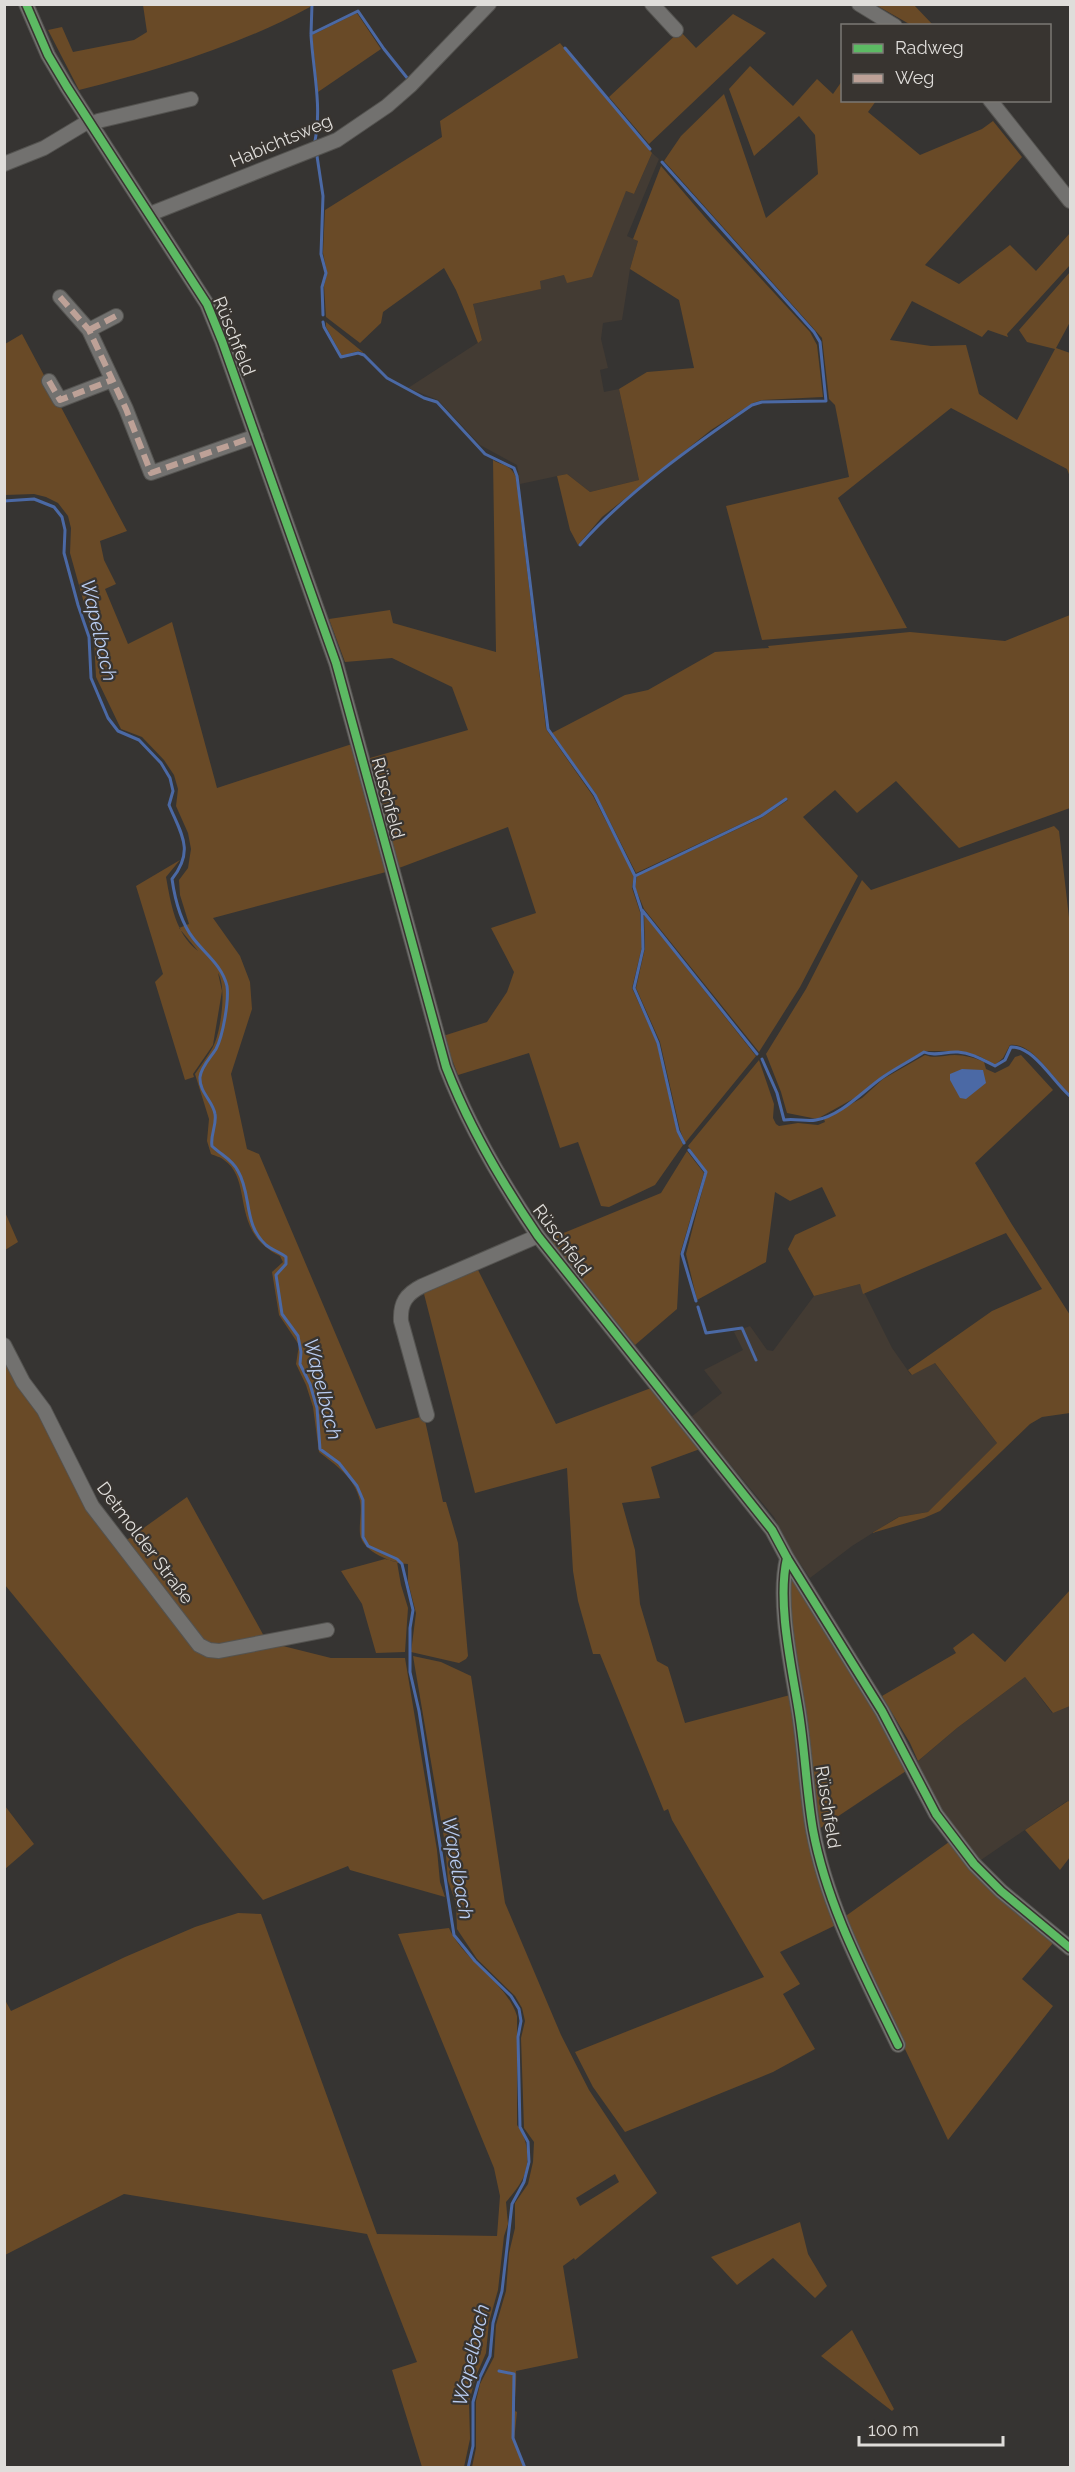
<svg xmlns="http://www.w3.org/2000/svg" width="1075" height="2472" viewBox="0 0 1075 2472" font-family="Raleway,sans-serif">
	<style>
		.built { fill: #433b33 }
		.green { fill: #694a27; fill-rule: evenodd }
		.water { fill: #4b69a5 }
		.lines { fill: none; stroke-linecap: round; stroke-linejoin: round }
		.stream { stroke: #4b69a5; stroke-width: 3 }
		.minor-casing { stroke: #545350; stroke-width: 16 }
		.minor { stroke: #72716f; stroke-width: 14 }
		.quiet { stroke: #bda197; stroke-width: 6; stroke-dasharray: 12 6; stroke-linecap: butt }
		.cycleway-casing { stroke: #383430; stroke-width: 11 }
		.cycleway { stroke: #5cba63; stroke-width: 8 }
		.labels { text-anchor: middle; stroke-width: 4.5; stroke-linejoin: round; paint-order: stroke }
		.street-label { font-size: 18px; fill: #dfddda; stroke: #383430 }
		.water-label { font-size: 20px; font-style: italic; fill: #b8cbf0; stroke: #383430 }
	</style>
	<rect width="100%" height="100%" fill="#363432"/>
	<!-- built -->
	<path class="built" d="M652,153l7,6 -32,77 11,5 -8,28 -8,51 -19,3 -2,16 7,29 -8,2 4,22 15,-3 20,91 -49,12 -23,-18 -47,10 -3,-19 -37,-20 -42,-45 -30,-12 74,-48 -9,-36 67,-15 -1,-8 25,-6 62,-84 8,3z
		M860,1284l32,64 19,27 23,-13 63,81 -69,69 -30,5 -46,29 -42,32 -17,-25 -19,-36 -83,-100 31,-24 -18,-23 39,-20 -9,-18 16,-6 17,24 6,1 41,-55z
		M1025,1677l27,36 18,-7v96l-3,-1 -89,61 -40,-52 -22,-47 41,-35z"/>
	<!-- green -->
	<path class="green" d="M143,5v-1l168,1 -1,2c-72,39 -151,63 -231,83l-31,-60 14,-3 11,25 61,-12 13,-8z
		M876,5h38l19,20h-22z
		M357,13l24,36 -63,43 -6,-57z
		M733,14l33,19 -117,111 -40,-47 71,-66 16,17z
		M560,43l92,110 -18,41 -8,-3 -34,86 -25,6 -3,-8 -24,6 1,8 -68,15 9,36 -4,3 -22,-53 -12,-22 -61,44 -2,11 -21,20 -34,-26 -2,-31 3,-13 -4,-20 2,-43 117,-73 -2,-16z
		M750,66l43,40 24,-27 16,15 9,-13v19l34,1 -8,11 52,43 62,-26 11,-8 29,36 -97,108 34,19 51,-39 26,26 34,-38v32l-63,69 1,3 -20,-7 -6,7 -70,-36 -22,39 41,6 35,-1 13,49 38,26 38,-71 -28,-7 -8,-12 51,-58v50l-14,26 14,5v124l-3,-8 -116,-61 -113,90 69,130 -145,12 -36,-134 123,-29 -14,-72 -6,-6 -7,-61 -158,-177 17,-25 43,-42 42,124 52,-44 -3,-39 -16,-19 -45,40 -25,-67z
		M661,166l48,56 101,110 7,13 6,52 -61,3 -9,3 -42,27 -109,87 -24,28 -8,-15 -13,-54 10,-2 23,18 49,-12 -20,-91 28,-17 47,-4 -15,-68 -49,-31 8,-28 -5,-2z
		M326,322l38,31 -6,-2 -16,5 -16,-29z
		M22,334l105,197 -27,10 4,19 12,24 -11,5 23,55 44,-22 45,166 135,-44 34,128 -173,46 27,38 10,26 2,27 -21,65 16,75 12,5 117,275 48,-13 19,86h3l12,41 10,113 -2,3 -7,4 -48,-11 5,-39 -8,-31v-18c-14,0 -46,-12 -48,-30 -1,-11 2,-23 0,-33 -5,-23 -24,-36 -41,-49l-6,-45 -7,-22 -10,-21 3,-19 -20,-30 -7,-43 11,-10 -3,-6c-51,-24 -26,-76 -56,-96 -3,-3 -9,-4 -13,-6l-4,-13 2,-22 -14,-45c6,-9 13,-18 18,-27 8,-15 14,-60 5,-74l4,18 -9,54 -20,29 1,3 -9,3 -30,-98 8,-8 -27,-88 44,-26 -14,17c5,27 9,56 32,74l-19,-23 10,-4 -9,-29 -1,-15 9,-12 3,-19 -3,-16 -12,-27 2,-17 -4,-14 -10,-15 -22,-23 -21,-8 -25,-52 -2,-38 -24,-86 1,-25 -3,-12 -10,-13 -12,-6 -12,-3 -29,1v-151z
		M493,460c10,6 17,4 23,17l30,252 47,67 41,79 -2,13 8,24 2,35 -10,41 25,55 20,88 6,14 -28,40 -46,22 -8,-1 -23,-64 -18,6 -31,-95 -71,22 -15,-39 44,-14 20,-30 7,-20 -23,-44 45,-15 -28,-86 -109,41 -29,-110 98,-28 -16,-43 -60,-29 -47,4 -16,-43 61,-9 3,13 103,29z
		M1070,615v193l-111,40 -63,-67 -39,32 -22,-23 -32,27 55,59 -58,111 -41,65 -115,-143 -9,-22 2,-11 124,-58 27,-18 -3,-2 -25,17 -124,58 -40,-79 -44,-61 73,-38 23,-5 67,-38 54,-4 -1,-2 142,-14 95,9z
		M1054,826l5,5 11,95v168c-17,-14 -37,-52 -60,-49l-7,13 -8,7 -16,-9 -22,-5h-33l-42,25 -22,19 -43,24 -30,-6 -6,-21 -15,-38 40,-65 56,-109 9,10z
		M644,914l112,142 -71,87 -5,-13 -20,-88 -24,-54 9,-40z
		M925,1055c10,4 19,0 30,0 9,0 21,3 29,7l2,7 9,4 14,-7 6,-9 6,-2 32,35 -78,73 36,60 59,92v98l-28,4 -12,7 -90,87 -16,7 -52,15 27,-16 29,-5 69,-69 -62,-80 -23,12 -4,-5 84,-59 50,-22 -36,-56 -143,61 -3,-10 -46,12 -26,-47 7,-14 41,-19 -14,-29 -32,14 -15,-9 -9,70 -69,38 -11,-46 21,-82 -19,-26 71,-86 15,44 -1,14 3,6 3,2 19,-3 20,2 7,-3 -1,-3 38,-21 21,-19z
		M687,1151l17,22 -24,81 -3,55 -42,36 -86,-106 112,-46z
		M4,1210l14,32 -13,8h-1z
		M477,1268l79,156 95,-36 49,61 -49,18 9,31 -38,5 13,47 5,54 17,57 11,6 17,56 105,-28 46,230 -56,27 20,32 -17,10 32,55 -42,23 -148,60 -32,-45 -18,-35 189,-75 -92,-157 -4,-11 -4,2 -64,-157h-7l-15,-53 -5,-30 -6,-103 -92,25 -52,-203z
		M4,1353l37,60 41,83 115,151 78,-3 56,14h74l32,192 3,32 5,15 -95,-27 -2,-4 -85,34 -258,-315z
		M187,1497l78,141 -46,9 -18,-5 -77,-100z
		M385,1559l12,3 4,23 7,23 -3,44 -29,1 -14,-49 -21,-33z
		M789,1572l108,177 9,22 -87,58 -21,-134 -12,-121z
		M1070,1590v116l-17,7 -28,-36 -68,51 -39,33 -8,-18 -28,-47 74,-43 -3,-5 20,-15 32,29z
		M413,1656l28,6 30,14 34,227 56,132 28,55 68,103 -82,67 -1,-2 -11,8 15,92 -62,13c1,14 -2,27 -1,40l2,1 -3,29 10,26h-52l4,-19v-47l4,-17 14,-27 2,-32 10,-34 3,-38 6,-25v-25l13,-19 5,-22 1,-20 -10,-14 -3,-90 4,-17 -3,-13 -7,-12 -38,-37 -20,-30 -1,-26 -8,-22 -3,-37zM615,2174l4,8 -39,24 -4,-8z
		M1068,1801l2,1v55l-10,13 -35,-40z
		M5,1806l29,38 -29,25h-1z
		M949,1842l105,100 -32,37 31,27 -105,134 -105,-222z
		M238,1913l23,1 116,320 120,2 3,-40 -6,-28 -96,-234 51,-6c16,35 57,53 68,88v109c12,14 14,41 4,57 -4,7 -10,14 -15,20l2,22 -4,12 -6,54 -9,32 -3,31 -10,23 -7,26 1,37 -6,28h-42l-30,-97 25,-8 -50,-128 -243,-40 -119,61v-255l6,11 114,-54 70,-30z
		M800,2222l8,32 19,32 -12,12 -42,-40 -36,27 -26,-28z
		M852,2330l42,79 -2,2 -71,-55z"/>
	<!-- water -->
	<path class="water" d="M962,1069l21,1 3,13 -20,16 -6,-1 -10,-18v-6z"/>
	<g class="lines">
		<!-- stream -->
		<path class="stream" d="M312,4l-1,30 47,-23 26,38 24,30
			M311,35c2,34 11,71 4,106
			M565,48l85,101
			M317,156l6,40 -2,58 5,19 -4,14 1,28
			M323,322l1,5 17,30 17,-4 6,2 23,23 37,20 13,4 48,52 29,14 3,8 31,253 47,66 40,81 -1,11 8,25 1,37 -9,39 24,55 20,88 6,12
			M4,501l30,-2 20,8 8,10 3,13 -1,23 14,52 11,32 2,41 17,40 10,13 21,9 22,23 9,15 3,13 -4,14c12,29 26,45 3,74 3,21 8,42 21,59 12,16 29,27 34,48 2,15 -4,50 -11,63 -5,8 -15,18 -16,28 -1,15 13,24 15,37 2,11 -5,21 -3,32 9,9 20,13 26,25 14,24 5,53 28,74 6,5 14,7 20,12v7l-10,11 6,39 16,22 3,16 -1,12 10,20 7,24 3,41 19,14 18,23 6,14v37l5,9 29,13 5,5 11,46 -3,18v44l9,39 35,224 21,26 36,35 8,13 2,12 -3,16 2,90 8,15 1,20 -5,20 -12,22 -10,87 -9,32 -3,33 -10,21 -7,25v44l-5,22
			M580,545c46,-52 115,-101 172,-140l10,-3 64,-1 -6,-59 -6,-10 -152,-170
			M635,876l126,-60 25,-17
			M642,910l115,144
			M762,1059l15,34 7,27c11,-2 22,2 32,0 25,-4 48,-30 67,-43 13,-9 27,-16 41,-25 11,5 22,-1 34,0 14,1 25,8 37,14l10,-6 6,-13c23,-1 42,35 59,49
			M689,1150l17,22 -24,82 14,47
			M698,1307l8,26 36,-5 14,32
			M499,2371l15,3 -1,64 12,30"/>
		<defs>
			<path id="minor" d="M26,4l22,51 19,32 140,217 15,37 114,322 110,404c23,60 56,116 92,169l234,294 15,28 95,153 54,103 38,50 27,27 69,57
				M652,4l24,26
				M859,4l36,22
				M990,100l80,101
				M92,125l6,-4 93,-22
				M4,164l40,-16 45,-27
				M150,214l187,-74 50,-34 24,-21 78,-81
				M60,297l29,33 37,79 25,64 105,-37
				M89,330l27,-14
				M49,381l11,19 52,-20
				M4,1345l19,37 21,28 48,96 107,139 10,5 10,1 108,-21
				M427,1415l-26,-94c-1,-18 5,-27 21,-35l116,-50
				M787,1558c-10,43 4,106 11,149 7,41 8,82 15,123 14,76 52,146 85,215"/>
		</defs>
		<!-- minor casing -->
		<use href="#minor" class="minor-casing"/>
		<!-- minor -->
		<use href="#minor" class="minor"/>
		<!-- quiet -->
		<path class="quiet" d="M60,297l29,33 37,79 25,64 105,-37
			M89,330l27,-14
			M49,381l11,19 52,-20"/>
		<defs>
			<path id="cycleway" d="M26,4l22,51 19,32 140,217 15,37 114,322 110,404c23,60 56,116 92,169l234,294 15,28 95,153 54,103 38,50 27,27 69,57
				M787,1558c-10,43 4,106 11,149 7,41 8,82 15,123 14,76 52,146 85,215"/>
		</defs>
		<!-- cycleway casing -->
		<use href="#cycleway" class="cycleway-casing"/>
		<!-- cycleway -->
		<use href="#cycleway" class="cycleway"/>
	</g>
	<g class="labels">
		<!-- street labels -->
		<g class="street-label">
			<text transform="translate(281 141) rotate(-23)" y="6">Habichtsweg</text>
			<text transform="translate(234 336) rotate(68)" y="6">Rüschfeld</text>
			<text transform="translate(388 798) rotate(75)" y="6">Rüschfeld</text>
			<text transform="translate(562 1240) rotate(53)" y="6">Rüschfeld</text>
			<text transform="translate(145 1543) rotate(53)" y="6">Detmolder Straße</text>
			<text transform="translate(828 1807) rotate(81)" y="6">Rüschfeld</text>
		</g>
		<!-- water labels -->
		<g class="water-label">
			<text transform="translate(99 630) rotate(77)" y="7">Wapelbach</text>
			<text transform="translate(323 1389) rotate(76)" y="7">Wapelbach</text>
			<text transform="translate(458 1868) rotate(80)" y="7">Wapelbach</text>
			<text transform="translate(471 2355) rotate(-77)" y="7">Wapelbach</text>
		</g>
	</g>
	<!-- border -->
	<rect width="1075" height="2472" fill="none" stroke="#dfddda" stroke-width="12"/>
	<!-- legend -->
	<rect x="841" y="24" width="210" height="78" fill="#383430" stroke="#7b7874" stroke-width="1.5"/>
	<rect x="853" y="44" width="30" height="9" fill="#5cba63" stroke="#7b7874" stroke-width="1.5"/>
	<text x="895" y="54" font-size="18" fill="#dfddda">Radweg</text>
	<rect x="853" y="74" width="30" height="9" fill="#bda197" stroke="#7b7874" stroke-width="1.5"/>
	<text x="895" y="84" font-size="18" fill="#dfddda">Weg</text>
	<!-- scale -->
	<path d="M859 2436v9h144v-9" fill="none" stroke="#dfddda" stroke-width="3"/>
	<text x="868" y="2436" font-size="18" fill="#dfddda" stroke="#383430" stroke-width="4.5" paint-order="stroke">100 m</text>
</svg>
